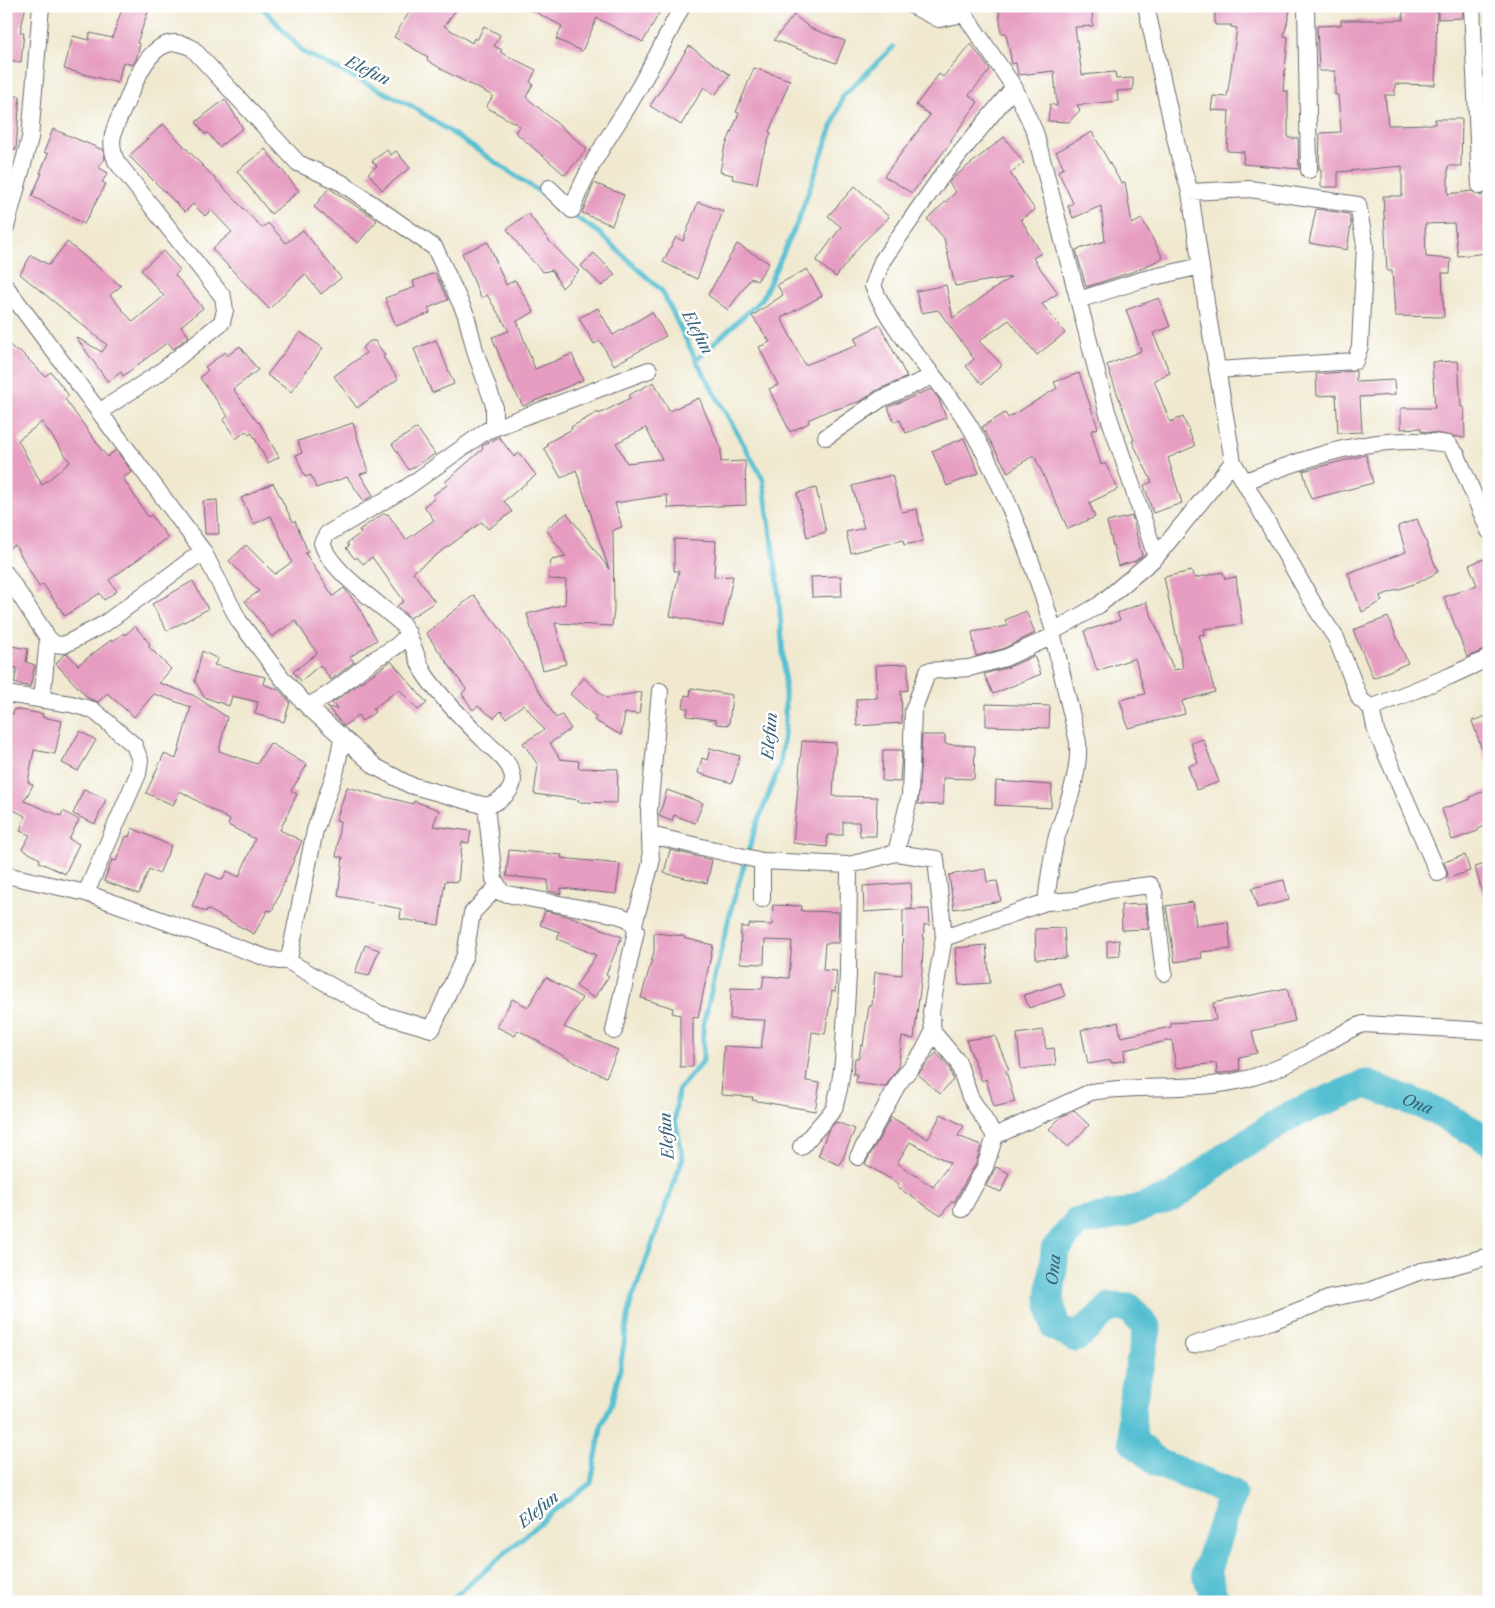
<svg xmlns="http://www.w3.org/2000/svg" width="1495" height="1608" viewBox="0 0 1495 1608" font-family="'Libre Caslon Text',serif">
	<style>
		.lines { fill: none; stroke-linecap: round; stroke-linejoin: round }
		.stream { stroke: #55bfd1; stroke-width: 5 }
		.river { stroke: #55bfd1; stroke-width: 29 }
		.building { fill: #e69dc1; fill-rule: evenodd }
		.street-casing { stroke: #6a686f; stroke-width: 18 }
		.street { stroke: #fff; stroke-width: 16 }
		.labels { text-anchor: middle; stroke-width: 5; stroke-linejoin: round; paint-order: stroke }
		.water-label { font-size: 16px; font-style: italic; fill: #366177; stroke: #fff }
	</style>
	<rect width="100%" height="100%" fill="#fff"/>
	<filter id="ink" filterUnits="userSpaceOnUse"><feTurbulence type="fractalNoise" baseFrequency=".02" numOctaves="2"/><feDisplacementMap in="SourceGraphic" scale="10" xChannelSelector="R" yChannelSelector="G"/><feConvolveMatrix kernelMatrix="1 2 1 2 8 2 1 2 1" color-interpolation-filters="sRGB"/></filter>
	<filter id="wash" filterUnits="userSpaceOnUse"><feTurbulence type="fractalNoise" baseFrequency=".0096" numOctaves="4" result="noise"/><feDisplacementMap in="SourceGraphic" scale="20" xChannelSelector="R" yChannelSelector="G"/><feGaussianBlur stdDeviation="1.12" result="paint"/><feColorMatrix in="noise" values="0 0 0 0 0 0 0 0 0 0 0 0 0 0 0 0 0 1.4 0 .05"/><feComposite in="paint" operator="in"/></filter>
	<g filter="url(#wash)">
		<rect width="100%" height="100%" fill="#f0e9d0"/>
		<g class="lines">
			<!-- stream -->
			<path class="stream" d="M261,6l42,46 109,54 138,93
				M696,360l66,-61 36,-78 45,-125 50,-49
				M449,1602l102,-89 40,-30 11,-59 10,-22 8,-33 10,-64 53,-147 -8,-38 3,-30 25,-29v-35l28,-117 24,-80 25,-64 5,-39v-42l-7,-100 -15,-105 -67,-119 -34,-69 -64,-59 -27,-18"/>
			<!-- river -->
			<path class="river" id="s1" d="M1216,1602l-10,-30 26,-79 -74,-30 -25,-22 -2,-33 16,-79 -17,-21 -19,-1 -35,31 -21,-11 -5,-29 5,-48 22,-28 41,-7 55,-18 49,-38 69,-44 75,-31 66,25 57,31"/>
		</g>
		<g id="blocks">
			<!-- building -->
			<path class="building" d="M6,6h20l-6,26h4l-3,30 -15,-2z
				M123,6h27l-13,37 3,1 -4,16 -4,5 -9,-3 -5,21 -54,-14 9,-33 16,4 1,-7 22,5z
				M413,6h46l-15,20 28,17 2,-5 3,2 7,-14 16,9 -6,11 8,4 -2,2 36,18 -6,12 3,2 -7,13 61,52 -22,26 -50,-43 5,-6 -34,-19 7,-11 -45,-23 -21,-13 1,-3 -34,-20z
				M524,6h139l-20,36 -46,-24 -15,33 -26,-12 6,-13z
				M999,6h93l1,20 -18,1 7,48 33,-3 1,7 17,-1v12l-16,1 1,10 -41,4 3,5 -11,12 -21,-1 2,-17 7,2 -3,-35 -36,4 -2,-12 -4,1 -6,-31h-5z
				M1215,6h76l-7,30 4,1 -5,54h5v47h10l1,31 -56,-5 1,-12 -17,-1 2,-40 -18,-1 2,-14 14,1 10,-69 -6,-1v-2h-16z
				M1438,6h24l1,12 -25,1z
				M1403,8l34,1 -2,76 -40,-1v11h-10l3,30 47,-1v-5h27l-1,47h-13v28l24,-3 9,5 8,-5v62l-31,3 -4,-33 -29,1 1,33 25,2 -1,14h-8l2,44 -49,-1 -3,-45h-5l-4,-75h19v-30l-64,6v15h-17v-18h-2l1,-36 21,-1 -3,-37h-3v-24h-16l-2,-45 24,-1v-5h62z
				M794,15l16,13 35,13 -9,22 -62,-23z
				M971,44l19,26 -21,25 9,7 -27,38 1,1 -40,52 -28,-17 46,-61 -14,-10 23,-31 4,3z
				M689,46l41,29 -15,20 -11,-8 -23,38 -31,-19z
				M754,68l36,12 -21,52 2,1 -9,25 -5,26 -25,-5 1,-4 -13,-3 4,-22 15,-37 -3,-1z
				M6,96h14l-4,54 -10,-1z
				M225,99l18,29 -24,19 -11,-14 -3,1 -9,-12z
				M163,124l99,104 6,-5 18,20 17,-13 38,48 -20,16 -16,-20 -36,35 -57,-60 20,-17 -21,-22 -6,6 -12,-12 -8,8 -56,-56z
				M53,129l50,21 2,9 -7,8 10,6 -6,9 4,2 -22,40 -52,-28 10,-23h-2l8,-19 -4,-2z
				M1092,132l29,51 4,-1 7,42 10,-5 21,39 -28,13 -49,16 -10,-37 29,-9 -4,-35 -28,12 -5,-12 5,-3 -15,-32 6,-3 -8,-16z
				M1004,137l20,26 -14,10 25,37 -14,9 20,34 -8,5 25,35 -16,11 23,29 -28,22 -28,-35 -30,21 23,24 -20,19 -16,-18 8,-7 -36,-49 -17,3 -5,-22 30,-6 7,33 58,-41 -56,9 -11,-48 -17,-19 29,-27 -7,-9 4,-5z
				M265,149l34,42 -28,23 -34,-43z
				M387,150l4,5 5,-4 14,17 -28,22 -14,-17 9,-7 -5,-5z
				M594,183l30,12 -12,30 -30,-12z
				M855,186l34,31 -29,28 -24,32 -20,-16 25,-34 -13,-11z
				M329,188l48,32 -19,23 -44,-36z
				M698,202l25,9 -26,68 -34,-17 13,-25 7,4z
				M1316,209l33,5 2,10 -4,26 -38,-7z
				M528,213l22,29 29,29 -17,17 -10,-18 -9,2 -19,-20 -17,-23z
				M67,242l54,44 -11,9 23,27 31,-26 -23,-26 22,-19 17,19 -5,5 28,33 -22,18 8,10 -16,13 -5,-7 -45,34 -2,-4 -13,10 -32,-45 26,15 5,-7 -87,-71 11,-19 18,10z
				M488,242l18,43 9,-5 19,32 -17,9 18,48 37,-15 11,26 -60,26 -14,-26 -17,-43 17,-6 -22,-36 -6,3 -19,-45z
				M737,244l32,19 -12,18 -6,-3 -23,32 -20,-15z
				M594,253l21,21 -13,12 -21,-20z
				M807,269l15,27 -41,22 24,47 53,-20 -4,-7 26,-13 27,52 -30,13 -16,11 -27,9v-2l-26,12 1,3 -19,9 -21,-43 9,-4 -19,-38 11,-5 -18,-26 31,-21 -6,-10z
				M435,273l13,27 -20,8 2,5 -34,13 -11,-28 30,-11 -2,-6z
				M1159,298l11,29 -17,6 17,40 -16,7 16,42 13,-5 12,29 -27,12 14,45 -29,10 -9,-28 8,-3 -20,-41 2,-1 -27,-75 34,-14 -15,-41z
				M598,308l15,27 39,-23 14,24 -52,29 -14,-24 -6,3 -15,-26z
				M300,332l23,16 -32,44 -24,-17z
				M436,340l18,44 -22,9 -18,-44z
				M6,341l11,11 2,-2 26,26 6,-4 18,24 -4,3 42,58 9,-7 16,22 -9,6 25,39 3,-2 17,23 -59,42 8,11 -13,9 -4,-7 -35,23 -22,-32 -4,3 -24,-42 -9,5zM42,422l28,40 -28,23 -24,-45z
				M370,341h5l10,14 -2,2 15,22 -41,29 -23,-32 32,-23 -4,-5z
				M240,346l18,24 -25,19 25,34 1,-1 20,35 -11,6 -16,-30 -3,2 -3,-4 -10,8 -13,-19 5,-4 -28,-38 8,-8 -3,-3 20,-15 2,4z
				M1458,361l3,46h3l1,31 -44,-7v-3l-20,1v-21h34l-3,-46z
				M1356,371v11l38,-2 1,15 -35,2 2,35 -24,1 -2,-38 -19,1 -1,-22z
				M1079,373l19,55 -7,3 10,34 4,-2 13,26 -29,14 6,14 -27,12 -34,-74 -26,17 -26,-45 23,-14 3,5 49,-30 -3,-6z
				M654,382l15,29 30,-13 22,51v13l24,-1 1,44 -78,3 -1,-13 -52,8 7,24 -9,3 1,80 -2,16 -57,-3 11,41 -23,6 -16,-56 38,-10 1,-24 -18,-1 3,-19 15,-3 -20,-28 21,-16 42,56 -33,-99 -15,8 -17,-30 4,-2 -1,-3 25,-14 -1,-2 27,-15 1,2 31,-16 -1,-3zM646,428l16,31 -35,4 -11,-20z
				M931,389l8,10 7,19 -40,15 -6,-13 -6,2 -6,-15z
				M353,423l15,49 -8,2 13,21 -9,6 -17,-24 -31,11 -5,-13 -6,2 -9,-22 6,-2 -4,-12z
				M417,428l18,26 -26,16 -17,-26z
				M499,437l15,20 5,-4 17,22 -32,26 8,11 -24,17 -6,-7 -69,50 22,30 -25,16 -13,-12 7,-5 -32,-44 -9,7 -6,-7 -2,2 -9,-11 3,-2 -2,-3 14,-10 -2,-3 24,-16h5l18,26 28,-20 -10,-14 11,-8 -2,-3 14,-10 -2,-3 38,-33 -1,-3z
				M964,438l15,35 -32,13 -15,-35z
				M1366,455l7,28 -62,16 -8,-28z
				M892,475l10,37 15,-3 6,32 -19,4 -1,-5 -52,13 -5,-21 18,-4 -12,-42z
				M273,483l20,39 2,-1 13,31 -3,1 28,43 11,-8 12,15 21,37 -27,17 4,5 -23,18 -11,-15 -19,16 -8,-9 24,-19 -22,-33 -23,17 -27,-36 14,-10 -30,-30 17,-16 29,29 17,-12 -21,-46 -17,8 -13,-26z
				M816,488l10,44 -19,5 -10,-44z
				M217,500l2,34h-14l-2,-33z
				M1132,516l10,40 -7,5 -17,5 -11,-44z
				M1417,519l21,53 -19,10 -39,14 2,5 -20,11 -14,-39 58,-21 -8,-26z
				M674,539l42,2 -2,36 19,-1 -10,50 -53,-10 9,-45h-5z
				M1483,559l6,15v40h-4l4,12v22l-22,9 -23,-60 33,-12 -8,-20z
				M1192,571l2,7 29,-6 2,7 11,-2 6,47 -38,5 1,5 -6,1 16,57 -33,9 3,13 -57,14 -8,-28 25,-6 -10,-36 -38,13 -13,-40 36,-11 -3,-7 29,-11 28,68 9,-2 -19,-91z
				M841,576l1,20 -30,1 -1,-20z
				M193,581l15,28 -41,22 -15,-27z
				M474,595l27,35 55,88 6,-3 9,14 -21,14 10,16 19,2 -1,7 40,1 -1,34 -39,-1 1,-2 -45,-6 4,-29 -15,-22 21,-13 -20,-26 -18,14 -5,-7 -7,7 -16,-12 -5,4 -11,-16 4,-5 -40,-56z
				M1026,611l9,22 -33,16 -26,7 -4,-24 36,-6 -3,-6z
				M1388,617l20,46 -35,15 -20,-48z
				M135,626l15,18 -2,2 23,23 -12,14 34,12 34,22 -8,34 38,13 13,-21 37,22 -16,26 6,3 -17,36 22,11 -30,70 -4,-1 -14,24 -47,-25 -1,3 -14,-6 14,-33 16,7 5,-9 12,6 16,-38 -27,-14 2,-5 -50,-29 -7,14 -27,-12 18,-39 12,5 15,-52 -37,-13 -20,23 -27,-24 -9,9 -10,-4 -32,-34 7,-9 5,-1 10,11 33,-25 2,1 11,-8 1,2z
				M6,645l22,4 -2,13 9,3 -5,22 -16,-4 3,-15 -11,-1z
				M202,651l16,8 -4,6 51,12 -2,7 16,6 11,12 -6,20 -29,-8 3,-12 -26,-6 -3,10 -25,-9 -9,-16z
				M1034,656l7,18 -48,20 -9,-20 25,-7z
				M391,661l36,42 -9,7 -19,-21 -26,20 2,3 -13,9 -4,-6 -14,11 -17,-19 10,2 -5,-6z
				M908,664v26l-7,1 1,32 -45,3 -1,-27 21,-1 -1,-33z
				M584,678l22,20 36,-6 -3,22 -14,-1 -4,22 -27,-15 2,-3 -26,-23z
				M691,688l41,7 -3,30 -13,-1v-4l-29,-4 1,-8h-5l2,-13 5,1z
				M986,704l64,2 -1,22 -63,-2z
				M14,709l29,5 -1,3 20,4 -7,33 -21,-4 -6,32 5,3 -9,16 37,15 2,-5 16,9 -10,19 10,5 -14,30 -26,-12 1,-3 -18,-10 8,-14 -10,-4 5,-15 -19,-10v-93l7,1z
				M1489,715v49h-2l-15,-43z
				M80,731l16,9 -18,31 -16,-8z
				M922,735h23v9l30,2 -1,33 -31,-1v27l-25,-1z
				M1203,739l16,43 -23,8 -8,-24 10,-3 -7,-20z
				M802,741l34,2 -3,53 44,1 -1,39h-16l-1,-14h-16v13h-15l-1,12 -34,-4z
				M710,748l30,8 -8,27 -34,-10 4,-15 5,2z
				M883,750h19l-2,32 -18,-1z
				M996,781l56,4 -1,23 -56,-3z
				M347,787l66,17 1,-3 25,9 -6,16 38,5 -2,12 -7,-1 -4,40 -13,-1 -6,44 -39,-6 1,-10 -63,-13 5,-39h-7l4,-36 -4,-1z
				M84,789l22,10 -11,25 -22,-10z
				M1489,789v35l-11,5v2l-26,9 -10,-31 29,-10 -1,-2z
				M667,790l36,13 -8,20 -21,-8 -2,6 -13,-5z
				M132,828l39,18 -12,28 -10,-5 -10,25 -35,-13 8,-21 4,1 10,-25 3,1z
				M509,850l53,5 -1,3 59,6 -4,30 -55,-6v6l-13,-3v-11l-42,-4z
				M670,850l42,10 -5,23 -43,-10z
				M1465,855l5,16 -24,8 2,-5 -4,-12z
				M1489,863v39h-4l-10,-35z
				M985,869l2,13 10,-1 4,20 -47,8 -5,-34z
				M1284,880l5,20 -32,8 -5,-20z
				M911,883l1,26 -48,3 -1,-26z
				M1193,902l3,24 32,-4 3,27 -30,3 1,6 -27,4 -9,-56z
				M1145,904l4,25 -27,1 -1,-25z
				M773,905l29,1 -1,5 38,1 -1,31h-13l-2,27 14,1 -2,21 -3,-1 -7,43 -13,-2 -6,49 14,2 -5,28 -63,-11 1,-3 -32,-2 3,-49 37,2 4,-28 -35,-1 1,-31 31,1 2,-13 25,2 3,-37 -27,-1 -1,24 -24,-1 1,-36h8v-3l23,1z
				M929,909l1,16h-6l-2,48 -8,66 -12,-2 -4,31 -13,19 -29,-4 1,-9h-4l2,-16h4l2,-13 2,1 6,-40h3l3,-34 27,3 1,-65z
				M545,911l27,6 50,20 -16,37 3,2 -15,22 -18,-12 20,-31 -39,-16 3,-7 -20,-7z
				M1064,928l2,30 -30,1 -1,-30z
				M654,933l30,3v2l29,7 -15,73 -5,-1v50h-13v-52l-8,-2 1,-5 -32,-10 13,-46z
				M1119,940l1,16 -13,1v-16z
				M365,945l14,5 -10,26 -14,-3z
				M986,945l4,38 -31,2 -4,-37z
				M546,977l36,21 -18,29 54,23 -12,27 -30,-14 -58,-33 -3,6 -18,-9 15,-28 16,8z
				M1060,983l5,13 -36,12 -5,-13z
				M1287,988l8,33 -43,10 5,22 -18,4 1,13 -23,4 -1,-11 -40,5 -4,-28 -48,10 1,10 -14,3v-3l-23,4 -7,-34 37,-8 3,15 50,-10v-4l45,-3 -3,-17z
				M1043,1030l3,19 8,-1 2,17 -35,4 -4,-35z
				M995,1036l14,34 -3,1 9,31 -21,5 -8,-28 -4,2 -16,-41z
				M936,1053l13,14 4,13 -13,14 -22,-20z
				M1074,1111l15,14 -21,22 -19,-18 13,-13z
				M941,1114l23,12 -6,10 23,9 -5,18 -22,39 -2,-1 -11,15 -44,-29 2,-3 -34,-20 26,-47 37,22zM910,1142l40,21 -17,24 -36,-24z
				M836,1122l19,7 -15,36 -22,-9 10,-25z
				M996,1167l13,6 -8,19 -15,-6z"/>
		</g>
	</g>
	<g filter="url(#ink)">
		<use href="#blocks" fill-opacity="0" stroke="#6a686f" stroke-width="1"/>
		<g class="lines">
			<defs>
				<path id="street" d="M913,6l26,13 25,-5
					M965,6l-1,8 50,73 21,45 72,279 49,146
					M1146,6l33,149 11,37 18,124 25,146 84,148 19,28 24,61 11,9 79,-32 39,-18
					M1306,6l3,164
					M1472,6l8,180
					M1014,87l-74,91 -58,83 -9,25c22,53 70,94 99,144 35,62 61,132 82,201l-1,5 25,106c2,34 -11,62 -21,94 -6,22 -8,44 -11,66
					M549,188l23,22c12,-37 34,-69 55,-102 20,-33 38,-67 55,-102
					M1190,192l60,-3 108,16 7,40 -5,101 -5,15 -138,9
					M6,227l24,-89 11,-132
					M6,287l197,264 36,70 43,57 25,28 69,61 34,18 76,21c13,-4 31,-15 26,-32 -3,-13 -17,-23 -26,-32 -18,-18 -50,-49 -62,-69 -9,-16 -11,-34 -22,-49 -22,-20 -72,-53 -80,-81l5,-9 79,-46 80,-57 163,-61
					M1078,300l63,-20 60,-14
					M99,412l60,-39 63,-51 3,-12 -2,-13 -107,-136c-3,-8 -5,-17 -3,-26 2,-11 9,-22 13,-32 11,-27 29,-76 66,-55l106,115 44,20 93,65 31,67 10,39 18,51v22
					M826,437l55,-38 52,-23
					M1246,481c65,-25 131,-49 202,-37l9,11 32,76
					M6,574l42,64 6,6 10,1 40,-21 99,-73
					M1054,631l45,-26 57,-48 77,-95
					M6,694l65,10 22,6 41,35 6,15 -2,14 -52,119
					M42,700l6,-62
					M307,706c26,-11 44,-31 68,-47 12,-8 25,-12 33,-26
					M1371,708l5,23 62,142
					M486,806l8,73 8,14 115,22c10,3 16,4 19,16l-22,100
					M650,835l112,26
					M896,853l14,-58 3,-84 15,-40 41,-3 36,-10 48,-22
					M6,875l80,18 181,65 12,3 7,-1 4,-6 25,-124 21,-60 6,-31
					M762,899v-38l87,4 47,-12 40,6 8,79 -13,74 2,20 25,30 12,35 25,39 96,-44c51,-8 104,0 155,-13 24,-6 49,-18 70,-30 16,-9 30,-19 47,-25l126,7
					M634,924l17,-61 -2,-52 11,-120
					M944,938l102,-36 29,-2 35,-10 40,-5 4,7 10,81
					M286,960l94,54 52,15 33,-74 7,-42 25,-26
					M801,1147l33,-38 5,-20 4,-27 5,-88 1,-109
					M858,1157l40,-73 25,-32 10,-20
					M962,1209l23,-42 10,-31
					M1193,1345l79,-24 59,-23 38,-7 52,-20 29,-4 39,-11"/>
			</defs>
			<!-- street casing -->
			<use href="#street" class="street-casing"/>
			<!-- street -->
			<use href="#street" class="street"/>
		</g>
	</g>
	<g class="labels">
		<!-- water labels -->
		<g class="water-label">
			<text transform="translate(368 70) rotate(26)" y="6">Elefun</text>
			<text transform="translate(698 332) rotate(62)" y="6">Elefun</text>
			<text transform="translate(769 736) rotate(-85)" y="6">Elefun</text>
			<text dy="6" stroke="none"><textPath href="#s1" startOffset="951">Ona</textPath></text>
			<text transform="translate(666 1136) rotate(-94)" y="6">Elefun</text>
			<text dy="6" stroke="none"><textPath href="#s1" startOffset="516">Ona</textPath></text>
			<text transform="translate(538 1509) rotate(-39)" y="6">Elefun</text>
		</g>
	</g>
	<!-- margin -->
	<rect width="1495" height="1608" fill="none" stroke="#fff" stroke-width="25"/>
</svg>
